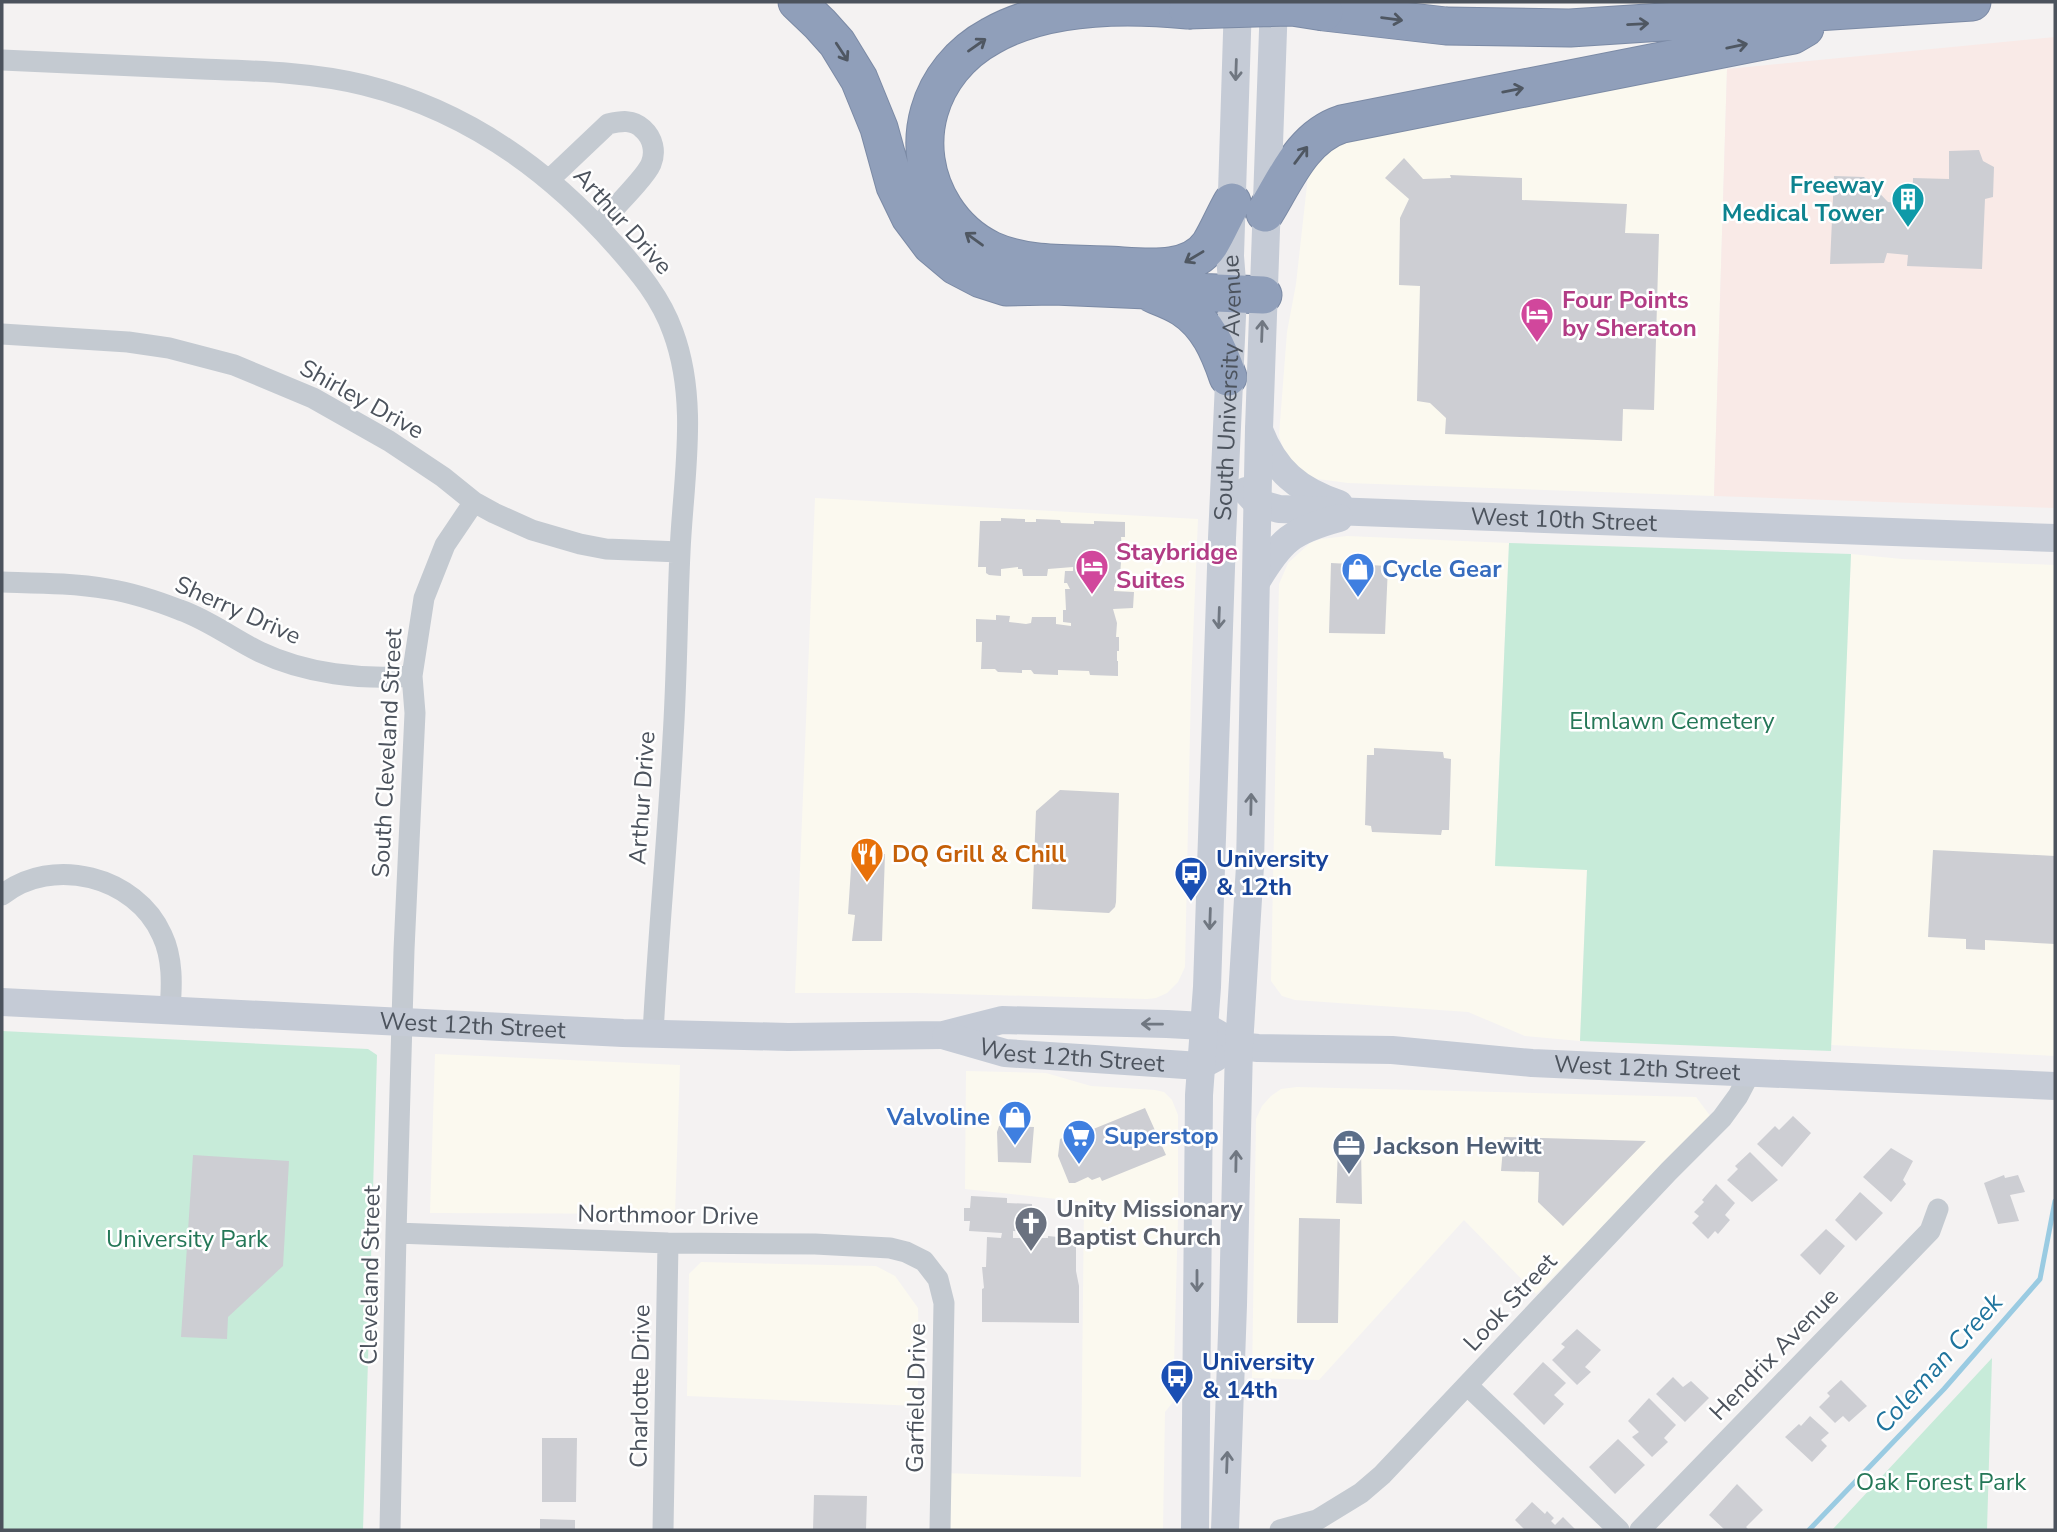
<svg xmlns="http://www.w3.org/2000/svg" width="2057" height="1532" viewBox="0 0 2057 1532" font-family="'Nunito Sans',sans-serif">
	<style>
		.commercial { fill: #fbf9ef }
		.medical { fill: #f9eae7 }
		.green { fill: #c7ebd9 }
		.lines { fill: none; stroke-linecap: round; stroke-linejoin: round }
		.stream { stroke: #9acbe2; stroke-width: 5 }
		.building { fill: #cdced3 }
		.highway-casing { stroke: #7b8aa5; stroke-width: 39 }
		.street { stroke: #c4cad1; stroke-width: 21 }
		.secondary { stroke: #c5cbd6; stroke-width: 28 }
		.highway { stroke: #909fba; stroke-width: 37 }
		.highway-bridge-casing { stroke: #7b8aa5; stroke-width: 39; stroke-linecap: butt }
		.highway-bridge { stroke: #909fba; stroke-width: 37 }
		.oneway { stroke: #4f5762 }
		.oneway2 { stroke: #707781 }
		.labels { text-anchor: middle; stroke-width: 5; stroke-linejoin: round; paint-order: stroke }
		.culture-label { font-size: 24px; font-weight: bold; fill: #0d838f; stroke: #fff; text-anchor: end }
		.street-label { font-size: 24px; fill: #4c535d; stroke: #fff }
		.hotel-label { font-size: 24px; font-weight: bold; fill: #b23c85; stroke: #fff; text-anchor: start }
		.shop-label { font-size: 24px; font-weight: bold; fill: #366cbe; stroke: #fff; text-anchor: start }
		.park-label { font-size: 24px; fill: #247757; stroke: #fff }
		.food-label { font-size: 24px; font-weight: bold; fill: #c56008; stroke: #fff; text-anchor: start }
		.transit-label { font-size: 24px; font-weight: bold; fill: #164399; stroke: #fff; text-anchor: start }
		.service-label { font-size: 24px; font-weight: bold; fill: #4e5e75; stroke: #fff; text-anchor: start }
		.worship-label { font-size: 24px; font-weight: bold; fill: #5b616d; stroke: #fff; text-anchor: start }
		.water-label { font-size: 26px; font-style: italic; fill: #1f749d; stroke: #fff }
	</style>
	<rect width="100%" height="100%" fill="#f4f2f2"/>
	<!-- commercial -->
	<path class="commercial" d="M1727,69l-13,427 -366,-13 -38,-5 -20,-17 -8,-16 -3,-10 8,-103 9,-48 14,-126 18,-22z
		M815,498l383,21 -7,167 -6,281 -7,15 -11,11 -11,5 -9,1 -232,-6h-120z
		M1347,536l162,7 -14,322 92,4 -7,172 -55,-5 -57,-24 -173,-12 -13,-4 -11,-15 8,-397 9,-21 22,-20 11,-4z
		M1851,554l51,5 153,6v491l-224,-11z
		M435,1054l245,11 -5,149 -245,-1z
		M966,1071l80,2 45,13 64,4 9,2 8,8 6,15v102l-5,185 -8,10 -2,118h-224l2,-57 140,4 3,-275 -119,-13z
		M1297,1087l399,10 15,20 -175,177 -72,-74 -145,160 -67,-2 4,-259 6,-13 9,-10 10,-7z
		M701,1262l175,4 19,10 23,32 1,48 -2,50 -230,-10 2,-122z"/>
	<!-- medical -->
	<path class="medical" d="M2055,37v471l-341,-12 13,-427z"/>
	<!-- green -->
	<path class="green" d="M1509,543l342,11 -20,497 -251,-10 7,-171 -92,-4z
		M2,1031l366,18 9,6 -14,475h-361z
		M1992,1358l-5,172h-155z"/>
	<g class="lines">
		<!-- stream -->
		<path class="stream" d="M1809,1530l135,-141 96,-110 15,-78"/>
	</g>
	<!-- building -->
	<path class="building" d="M1979,150l4,11 11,6 -1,30 -8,2 -3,70 -75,-3 1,-11 -21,-2 -3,10 -54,1 4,-88 30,1 24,25 24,3 1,-27 36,1v-28z
		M1404,158l19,21 28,-1 -1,-3 72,3v22l105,4 -2,29 34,1 -5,176 -31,-1 -1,32 -177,-7 1,-16 -16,-15 -13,-2 3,-115 -21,-1 1,-67 9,-19 -24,-21z
		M1001,518l24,1v3h11v-3l24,1 1,3 33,1v-3l31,1v15h-4l2,24 -2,1 -1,13h-4v12h-2v4l20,1 -1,16 -20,1 4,14 -1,14h3v14h-2v10h1v15l-28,-1 -1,-4 -31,-1v5l-24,-1 -3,-4h-9v3l-24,-1 -3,-3h-14l1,-27h-6v-23l20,1v-5l14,1 -1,6 17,2 5,-1 1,-6h24v7l15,2v-3l-8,-1v-12h3l-1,-21h5l-3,-6h-3l1,-12h8v-4l-25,2 -1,7h-24l-1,-7h-4v-2l-17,2v7l-12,-1 -3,-2v-6h-8l2,-46h21z
		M1331,563l57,3 -3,68 -56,-1z
		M1374,748l69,4 1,6 7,1 -2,71h-7l-1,5 -69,-3 -1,-6 -6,-1 2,-70h7z
		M1060,790l59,3 -3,109 -1,5 -6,6 -77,-4 4,-98z
		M1933,850l122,6v88l-70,-4v10l-19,-1v-10l-38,-2z
		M852,853l33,1 -3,87h-30l3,-26 -7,-1z
		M1145,1108l21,47 -64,26 -2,-4 -8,3 -4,-3 -13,6h-6l-11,-27 2,-17 20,-8 1,3z
		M1793,1116l18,17 -29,34 -25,-23 18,-18 4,4z
		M999,1126l35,1 -3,36 -33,-1 -1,-30z
		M1504,1137l142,4 -83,85 -25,-24 1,-30 -38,-1z
		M1338,1147l23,1 1,56 -26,-1z
		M1891,1148l22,13 -10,19 3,4 -15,18 -28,-25z
		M1750,1152l28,28 -26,22 -25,-22 11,-11 -3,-3z
		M193,1155l96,6 -6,105 -55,51 -1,22 -46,-2z
		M2004,1175l1,3 13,-3 7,17 -15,3 9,26 -21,3 -14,-41z
		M1716,1184l19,19 -10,12 5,5 -12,14 -3,-3 -7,8 -16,-16 7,-7 -5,-4 10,-10 -2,-2z
		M1860,1192l23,21 -27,28 -21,-21z
		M971,1196l36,2v5l25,1 -1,28 -18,-1v7h35v-2l10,1v2h18v32l3,15v37l-97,-1v-33l2,-1 -2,-21h4l1,-30 14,1 1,-5 -33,-2 1,-10h-6v-13h6z
		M1299,1218l41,1 -2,104h-41z
		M1826,1229l19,17 -25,29 -20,-20z
		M1577,1329l24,21 -16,17 6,5 -14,13 -25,-25 13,-13 -4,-3z
		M1543,1362l23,21 -12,12 10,9 -20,21 -31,-31z
		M1673,1377l10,10 8,-6 18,17 -24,24 -29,-28z
		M1841,1380l26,26 -18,16 -6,-6 -8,7 -16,-16 11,-11 -3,-3z
		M1649,1398l27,27 -12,13 4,4 -16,15 -20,-20 7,-5 -11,-11z
		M1810,1416l19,17 -8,7 6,6 -15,16 -27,-25 14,-13 2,2z
		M542,1438h35l-1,64h-34z
		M1618,1439l27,26 -30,29 -26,-27z
		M1737,1484l26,26 -17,17 3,3h-24l-16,-15z
		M814,1495l53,1 -1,34h-53z
		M1532,1502l13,12 2,-3 7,7 -3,3 4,4 8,-8 13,13h-51l-10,-10z
		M540,1519l35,1v10h-35z"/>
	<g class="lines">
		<defs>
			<path id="highway" d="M797,2l23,22 17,19 22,36 20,49 16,58 15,31 21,28 25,21 25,13 25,8 48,-1 209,9
				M1188,10c-62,-6 -141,-6 -197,26 -63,34 -86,110 -47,172 11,17 28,33 47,42 35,16 77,13 115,15 32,1 83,11 104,-21 8,-13 14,-28 22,-42
				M1324,12l122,14 124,2 402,-26
				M1265,213c21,-34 37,-76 77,-89l451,-89 12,-7
				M1153,294c10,4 21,8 30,14 25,16 36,43 45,69"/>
		</defs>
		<!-- highway casing -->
		<use href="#highway" class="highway-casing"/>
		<!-- street -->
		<path class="street" d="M2,60c66,3 133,6 200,9 53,2 110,3 162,16 101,25 184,84 252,161 23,26 45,52 57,86 26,70 10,148 7,220 -3,62 -3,124 -7,186 -5,98 -15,197 -20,296
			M550,179l58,-55c13,-3 25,-5 35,5 10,9 13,23 8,35 -6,14 -41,48 -53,62
			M2,334l126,8 41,6 65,17 79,33 76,43 54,36 31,25 20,11 38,17 48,14 26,5 74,3
			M2,582c35,1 71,1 106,7 25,4 49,12 72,21 29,10 53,29 80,42 46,22 102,28 152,24
			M2,895c50,-40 134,-19 160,40 11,23 10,50 8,74
			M396,1233l272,10 147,1 75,4 16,4 18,9 14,18 6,24 -4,227
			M1468,1386l151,144
			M390,1530l6,-297 8,-283 11,-237 -3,-37 12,-78 21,-53 29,-43
			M663,1530l5,-287
			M1280,1530l37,-10 44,-27 21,-18 287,-304 53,-53 16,-22 12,-23
			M1640,1530l290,-299 8,-22"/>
		<!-- secondary -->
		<g class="secondary">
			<path d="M1259,430c16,41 39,60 80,74"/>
			<path id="s1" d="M1246,491l11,12 22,6 776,29"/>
			<path d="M1256,582c25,-42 35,-51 83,-64"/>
			<path id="s2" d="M2,1002l621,31 165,4 155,-2 59,-15 165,4 37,2 35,20 19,2 134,2 140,13 523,23"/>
			<path id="s3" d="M946,1036l59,17 195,13 15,-8"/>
			<path id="s4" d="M1195,1530l4,-435 8,-108 15,-449 11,-244 -3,-38 8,-254"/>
			<path d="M1225,1530l8,-225 6,-259 11,-180 9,-437 15,-427"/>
		</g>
		<!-- highway -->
		<use href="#highway" class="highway"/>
		<defs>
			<path id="highway-bridge" d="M1266,3l58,9
				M1188,10l103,-3"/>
		</defs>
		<!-- highway-bridge casing -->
		<use href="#highway-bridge" class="highway-bridge-casing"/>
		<!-- highway-bridge -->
		<use href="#highway-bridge" class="highway-bridge"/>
	</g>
	<!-- one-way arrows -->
	<defs><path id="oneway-shaft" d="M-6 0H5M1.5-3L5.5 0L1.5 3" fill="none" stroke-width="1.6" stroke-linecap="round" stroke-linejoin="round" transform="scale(1.75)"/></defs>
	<g class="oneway">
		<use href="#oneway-shaft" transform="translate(1392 19) rotate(7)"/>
		<use href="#oneway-shaft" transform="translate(1638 24) rotate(-3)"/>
		<use href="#oneway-shaft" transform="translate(977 45) rotate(-35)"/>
		<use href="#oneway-shaft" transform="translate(1737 46) rotate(-12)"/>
		<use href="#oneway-shaft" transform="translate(842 52) rotate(57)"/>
		<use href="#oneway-shaft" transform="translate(1513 90) rotate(-11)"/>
		<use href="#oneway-shaft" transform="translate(1301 155) rotate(-53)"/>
		<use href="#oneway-shaft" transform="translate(974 239) rotate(-144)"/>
		<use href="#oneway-shaft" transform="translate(1194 257) rotate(149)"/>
	</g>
	<g class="oneway2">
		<use href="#oneway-shaft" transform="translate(1236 70) rotate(92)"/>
		<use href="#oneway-shaft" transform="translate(1262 331) rotate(-88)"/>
		<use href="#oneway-shaft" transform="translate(1219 618) rotate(92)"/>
		<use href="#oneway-shaft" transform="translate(1251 804) rotate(-89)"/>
		<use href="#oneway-shaft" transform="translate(1210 919) rotate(92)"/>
		<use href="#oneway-shaft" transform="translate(1152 1024) rotate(-179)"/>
		<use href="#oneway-shaft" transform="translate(1236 1161) rotate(-89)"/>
		<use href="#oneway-shaft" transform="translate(1197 1281) rotate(90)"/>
		<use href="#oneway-shaft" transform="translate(1227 1462) rotate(-88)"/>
	</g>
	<!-- icons -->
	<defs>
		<symbol id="building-pin" viewBox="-11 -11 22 30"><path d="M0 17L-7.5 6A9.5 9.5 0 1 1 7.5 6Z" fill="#0f9aa8" stroke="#fff"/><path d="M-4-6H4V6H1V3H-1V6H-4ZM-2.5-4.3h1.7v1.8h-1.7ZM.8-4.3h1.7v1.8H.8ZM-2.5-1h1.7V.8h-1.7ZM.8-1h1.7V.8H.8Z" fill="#fff"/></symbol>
		<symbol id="hotel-pin" viewBox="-11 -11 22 30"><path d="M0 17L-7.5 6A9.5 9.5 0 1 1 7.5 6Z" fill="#d1479c" stroke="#fff"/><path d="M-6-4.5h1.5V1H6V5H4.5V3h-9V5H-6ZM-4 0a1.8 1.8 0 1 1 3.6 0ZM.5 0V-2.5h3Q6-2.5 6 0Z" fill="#fff"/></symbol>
		<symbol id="shop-pin" viewBox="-11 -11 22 30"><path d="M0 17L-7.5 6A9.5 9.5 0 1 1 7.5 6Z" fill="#3f7fe0" stroke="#fff"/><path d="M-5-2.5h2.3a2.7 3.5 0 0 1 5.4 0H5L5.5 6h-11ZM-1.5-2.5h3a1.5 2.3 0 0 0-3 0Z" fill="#fff"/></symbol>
		<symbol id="restaurant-pin" viewBox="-11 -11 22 30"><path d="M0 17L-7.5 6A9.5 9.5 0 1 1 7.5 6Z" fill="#e8710a" stroke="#fff"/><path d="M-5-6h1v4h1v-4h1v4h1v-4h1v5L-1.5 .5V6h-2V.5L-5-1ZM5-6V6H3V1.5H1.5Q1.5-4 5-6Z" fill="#fff"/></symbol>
		<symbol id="bus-pin" viewBox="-11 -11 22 30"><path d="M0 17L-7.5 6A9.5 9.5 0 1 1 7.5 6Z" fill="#1a4fb4" stroke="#fff"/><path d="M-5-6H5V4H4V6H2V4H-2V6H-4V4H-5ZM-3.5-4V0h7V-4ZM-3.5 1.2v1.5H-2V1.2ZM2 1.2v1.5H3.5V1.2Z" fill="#fff"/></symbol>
		<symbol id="supermarket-pin" viewBox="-11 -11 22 30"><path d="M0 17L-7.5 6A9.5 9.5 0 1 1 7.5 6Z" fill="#3f7fe0" stroke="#fff"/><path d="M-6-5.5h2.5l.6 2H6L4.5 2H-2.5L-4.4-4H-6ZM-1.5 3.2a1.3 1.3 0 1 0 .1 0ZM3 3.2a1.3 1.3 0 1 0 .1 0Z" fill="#fff"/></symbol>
		<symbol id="office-pin" viewBox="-11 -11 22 30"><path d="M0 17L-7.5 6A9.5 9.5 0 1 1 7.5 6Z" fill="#5c6f8a" stroke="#fff"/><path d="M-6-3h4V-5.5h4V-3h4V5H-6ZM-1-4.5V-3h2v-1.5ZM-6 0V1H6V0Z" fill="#fff"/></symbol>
		<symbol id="church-pin" viewBox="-11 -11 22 30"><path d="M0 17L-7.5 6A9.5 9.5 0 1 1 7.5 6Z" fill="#6b7280" stroke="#fff"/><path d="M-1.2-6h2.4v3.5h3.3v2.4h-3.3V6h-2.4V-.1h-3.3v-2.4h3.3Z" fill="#fff"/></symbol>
	</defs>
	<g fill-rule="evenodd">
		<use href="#building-pin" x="1889" y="180" width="38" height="52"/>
		<use href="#hotel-pin" x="1518" y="295" width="38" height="52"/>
		<use href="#hotel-pin" x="1073" y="547" width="38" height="52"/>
		<use href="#shop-pin" x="1339" y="550" width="38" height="52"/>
		<use href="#restaurant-pin" x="848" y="835" width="38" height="52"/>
		<use href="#bus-pin" x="1172" y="854" width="38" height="52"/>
		<use href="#shop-pin" x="996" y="1098" width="38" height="52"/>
		<use href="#supermarket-pin" x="1060" y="1117" width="38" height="52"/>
		<use href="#office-pin" x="1330" y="1127" width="38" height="52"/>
		<use href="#church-pin" x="1012" y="1204" width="38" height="52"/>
		<use href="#bus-pin" x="1158" y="1357" width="38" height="52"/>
	</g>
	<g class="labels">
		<!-- culture labels -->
		<g class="culture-label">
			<text x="1884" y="193">Freeway<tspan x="1884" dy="28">Medical Tower</tspan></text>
		</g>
		<!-- street labels -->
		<g class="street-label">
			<text transform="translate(623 221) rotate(48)" y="8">Arthur Drive</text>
			<text dy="8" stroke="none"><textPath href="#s4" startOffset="1143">South University Avenue</textPath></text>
			<text transform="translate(362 399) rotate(29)" y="8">Shirley Drive</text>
			<text dy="8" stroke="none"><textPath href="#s1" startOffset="324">West 10th Street</textPath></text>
			<text transform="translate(238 610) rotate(24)" y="8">Sherry Drive</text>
			<text transform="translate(387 753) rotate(-87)" y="8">South Cleveland Street</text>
			<text transform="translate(642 798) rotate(-86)" y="8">Arthur Drive</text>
			<text dy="8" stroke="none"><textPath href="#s2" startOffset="471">West 12th Street</textPath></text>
			<text dy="8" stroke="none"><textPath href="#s3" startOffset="128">West 12th Street</textPath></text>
			<text dy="8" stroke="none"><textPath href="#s2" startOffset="1654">West 12th Street</textPath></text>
			<text transform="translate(668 1215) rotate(1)" y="8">Northmoor Drive</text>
			<text transform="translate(370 1275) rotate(-89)" y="8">Cleveland Street</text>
			<text transform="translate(1510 1302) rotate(-47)" y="8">Look Street</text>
			<text transform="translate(1774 1354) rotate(-46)" y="8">Hendrix Avenue</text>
			<text transform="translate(640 1386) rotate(-89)" y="8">Charlotte Drive</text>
			<text transform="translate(916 1398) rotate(-89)" y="8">Garfield Drive</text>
		</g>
		<!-- hotel labels -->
		<g class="hotel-label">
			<text x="1562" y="308">Four Points<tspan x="1562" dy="28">by Sheraton</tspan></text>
			<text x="1116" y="560">Staybridge<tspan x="1116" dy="28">Suites</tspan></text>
		</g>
		<!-- shop labels -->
		<g class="shop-label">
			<text x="1382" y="577">Cycle Gear</text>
			<text x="990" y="1125" text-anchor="end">Valvoline</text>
			<text x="1104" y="1144">Superstop</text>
		</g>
		<!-- park labels -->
		<g class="park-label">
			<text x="1672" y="729">Elmlawn Cemetery</text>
			<text x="187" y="1247">University Park</text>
			<text x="1941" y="1490">Oak Forest Park</text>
		</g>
		<!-- food labels -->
		<g class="food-label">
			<text x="892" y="862">DQ Grill &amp; Chill</text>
		</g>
		<!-- transit labels -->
		<g class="transit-label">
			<text x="1216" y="867">University<tspan x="1216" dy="28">&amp; 12th</tspan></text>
			<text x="1202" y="1370">University<tspan x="1202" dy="28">&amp; 14th</tspan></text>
		</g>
		<!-- service labels -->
		<g class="service-label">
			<text x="1374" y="1154">Jackson Hewitt</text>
		</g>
		<!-- worship labels -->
		<g class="worship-label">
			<text x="1056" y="1217">Unity Missionary<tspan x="1056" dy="28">Baptist Church</tspan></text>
		</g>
		<!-- water labels -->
		<g class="water-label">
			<text transform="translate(1938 1363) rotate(-48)" y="9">Coleman Creek</text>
		</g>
	</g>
	<!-- border -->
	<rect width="2057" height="1532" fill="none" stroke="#4c535d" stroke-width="7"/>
</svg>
